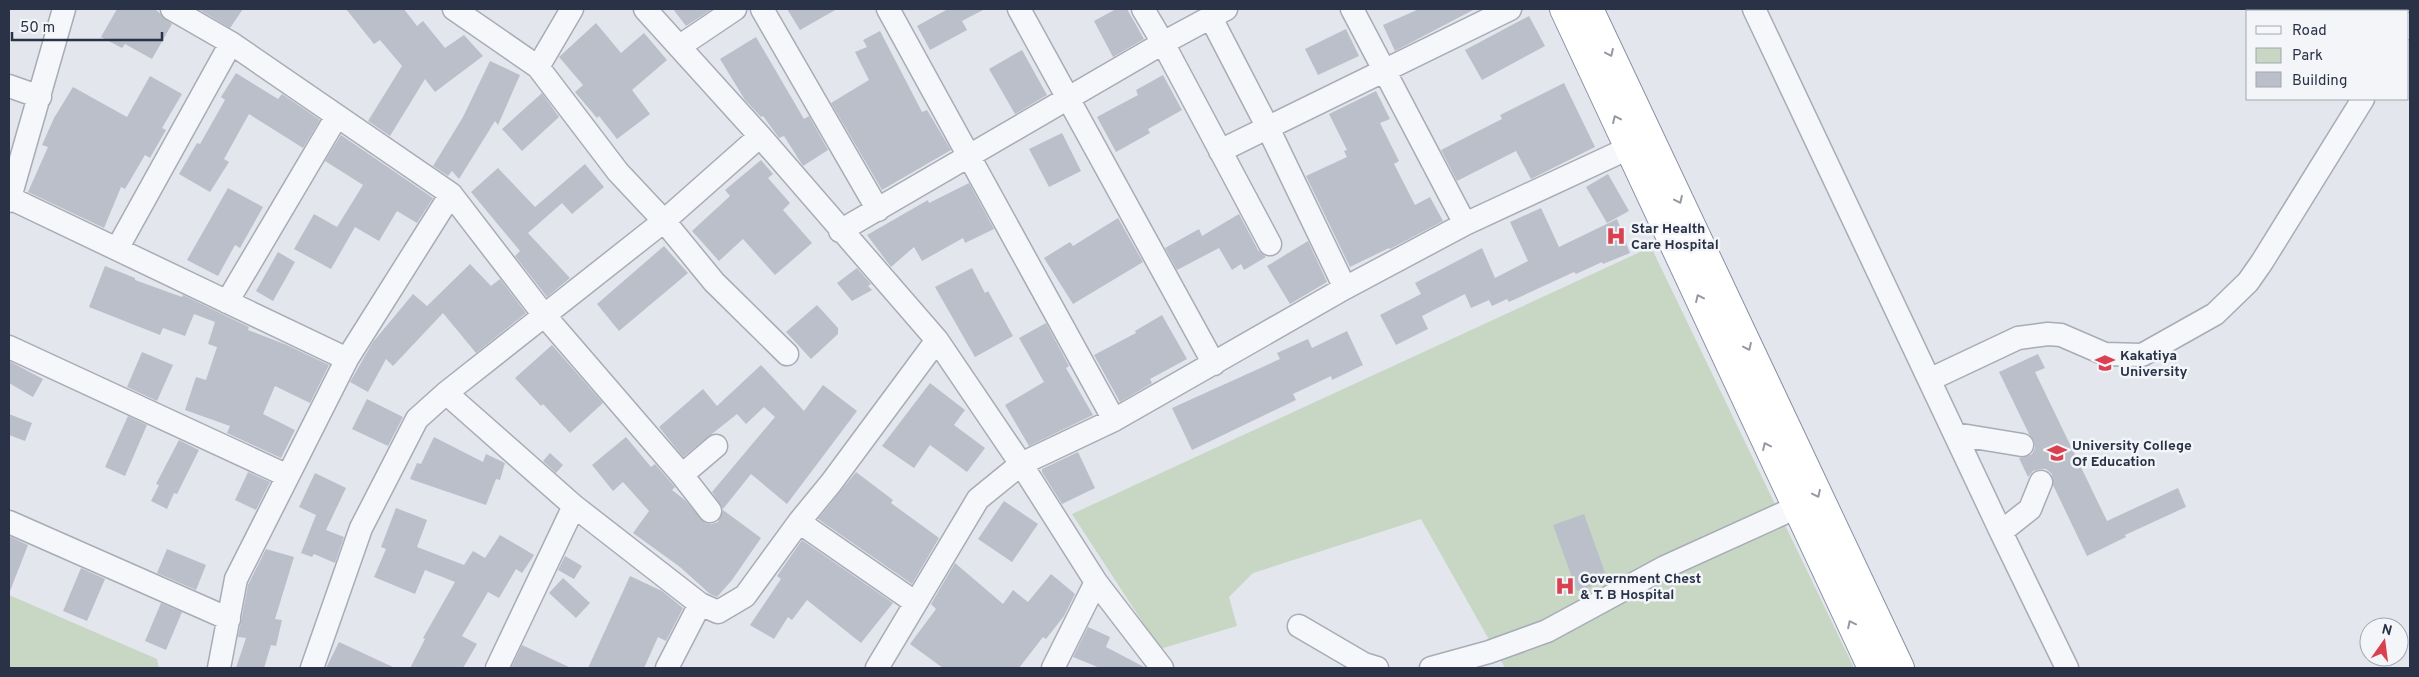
<svg xmlns="http://www.w3.org/2000/svg" width="2419" height="677" viewBox="0 0 2419 677" font-family="Overpass,sans-serif">
	<style>
		.green { fill: #c7d7c3 }
		.building { fill: #babfca }
		.lines { fill: none; stroke-linecap: round; stroke-linejoin: round }
		.minor-casing { stroke: #a7acb7; stroke-width: 25 }
		.highway-casing { stroke: #8992a4; stroke-width: 30 }
		.minor { stroke: #f6f7fa; stroke-width: 22 }
		.highway { stroke: #fff; stroke-width: 28 }
		.oneway { stroke: #9498a2 }
		.labels { text-anchor: middle; stroke-width: 5; stroke-linejoin: round; paint-order: stroke }
		.poi-label { font-size: 14px; font-weight: bold; fill: #293246; stroke: #f3f5f9; text-anchor: start }
	</style>
	<rect width="100%" height="100%" fill="#e3e6ec"/>
	<!-- green -->
	<path class="green" d="M1651,247l203,421h-349l-84,-149 -168,54 -24,24 8,29 -77,23 -88,-135z
		M9,595l148,64 2,9h-150z"/>
	<!-- building -->
	<path class="building" d="M117,9h38l17,15 -20,35 -27,-15 -3,4 -21,-11z
		M198,9h45l-13,19z
		M346,9h58l13,17 6,-5 22,27 19,-13 19,21 -48,36 -10,-13 -35,57 -22,-15 34,-55 -22,-26 -6,4z
		M673,9h39l-26,17z
		M787,9h50l-37,21z
		M948,9h37l-23,12 5,9 -37,20 -13,-24z
		M1116,9h11l17,30 -31,18 -19,-36z
		M1419,9h56l-80,42 -12,-26z
		M1529,16l16,30 -63,34 -17,-30z
		M596,23l25,30 23,-20 23,27 -35,30 18,24 -33,25 -18,-23 -2,2 -22,-26 8,-7 -24,-28z
		M1346,29l13,27 -41,19 -13,-26z
		M880,31l42,81 5,-2 24,40 -69,40 -51,-87 38,-23 -14,-28 12,-5 -4,-7z
		M756,37l48,82 5,-3 19,34 -25,16 -19,-30 -5,2 -16,-22 -2,1 -16,-17 -25,-41z
		M1022,50l25,45 -32,19 -26,-45z
		M490,61l30,14 -22,50 -3,-4 -36,58 -7,-8 -4,5 -15,-10 30,-49z
		M236,73l42,26 4,-5 38,26 -17,28 -54,-34 -25,45 5,3 -19,30 -31,-18 18,-31 3,1 25,-44 -4,-3z
		M1163,75l19,35 -34,19 2,4 -34,19 -19,-35 41,-22 -2,-5z
		M150,76l32,18 -20,34 4,2 -16,28 -5,-3 -20,34 -4,-2 -17,41 -76,-36 20,-45 -6,-2 12,-27 19,-31 54,30z
		M1564,83l31,64 -64,32 -15,-28 -59,30 -16,-31 61,-31 -2,-4z
		M1376,91l14,28 -10,4 19,38 -5,3 21,41 15,-8 13,24 -53,28 -1,-1 -39,19 -44,-91 41,-19 -3,-6 3,-1 -18,-36z
		M542,93l17,24 -37,34 -20,-22z
		M1062,133l19,38 -32,16 -20,-38z
		M341,135l92,63 -16,25 -20,-12 -18,30 -24,-14 -24,42 -37,-20 20,-35 23,13 26,-42 -38,-24z
		M761,160l12,14 -5,4 22,25 -7,7 29,33 -37,32 -32,-36 -24,22 -27,-30 38,-35 -5,-6z
		M585,164l19,23 -32,27 -10,-11 -34,30 42,45 -23,19 -32,-41 5,-5 -49,-59 27,-24 37,39z
		M1608,174l21,37 -22,12 -21,-36z
		M969,183l25,46 -29,14 -2,-5 -41,23 -8,-14 -23,20 -24,-32 61,-35 1,3z
		M228,188l35,19 -23,41 -5,-3 -17,31 -31,-16z
		M1541,208l18,39 58,-28 13,34 -27,11 -1,-2 -26,12 -2,-2 -65,30 -2,-3 -15,7 -3,-6 -18,8 -6,-14 -43,22 6,13 -32,16 -16,-30 41,-21 -6,-11 67,-35 13,30 33,-17 -18,-39z
		M1239,214l19,36 8,7 -22,13 -3,-6 -9,6 -13,-22 -42,22 -12,-22 34,-19 3,7z
		M1118,218l25,44 -70,42 -29,-46 26,-16 3,4z
		M1308,241l19,41 -37,22 -23,-38z
		M664,246l24,27 -69,58 -22,-27z
		M278,252l17,10 -22,39 -17,-10z
		M470,264l21,22 9,-7 26,34 -50,40 -33,-40 -50,53 -7,-7 -18,33 -18,-10 23,-40 40,-48 14,12z
		M105,266l30,12v2l47,17 1,-2 66,32 -1,3 39,15 42,20 -19,38 -35,-17 -12,28 32,16 -14,28 -54,-25 3,-7 -45,-16 11,-33 10,3 11,-33 -9,-3 7,-22 -21,-8 -9,22 -22,-8 -3,7 -71,-28z
		M857,268l14,16 -3,2 4,4 -20,11 -15,-18z
		M972,268l13,25 3,-2 25,45 -38,21 -40,-70z
		M817,305l21,23v6l-27,25 -25,-27z
		M1162,315l25,44 -37,20 2,4 -32,19 -26,-47 42,-22 -1,-2z
		M1046,323l23,43 -3,2 27,47 -64,31 -24,-41 39,-23 -25,-44z
		M1347,331l16,34 -31,15 -1,-4 -38,18 3,6 -104,50 -20,-42 108,-49 -3,-6 31,-14 4,9z
		M552,345l51,58 -33,30 -27,-29 -2,2 -26,-28z
		M142,352l31,13 -16,36 -30,-14z
		M2038,354l7,14 -10,4 72,149 71,-33 8,19 -61,28 1,2 -39,19 -34,-71 -1,-11 -6,-5h-6l-7,2 -5,6 -9,-19 7,-1 6,-3 3,-6 -1,-7 -5,-7 -30,-62z
		M9,361l34,18 -10,18 -24,-14z
		M761,365l43,46 19,-26 34,26 -70,93 -36,-30 -28,35 -11,-17 63,-75 -11,-10 -18,17 -9,-10 -54,43 -24,-30 44,-38 14,17z
		M930,383l35,27 -11,15 31,23 -18,24 -37,-27 -16,23 -32,-22z
		M367,399l36,18 -15,29 -36,-17z
		M9,414l23,9 -7,18 -16,-6z
		M128,416l19,9 -22,51 -20,-9z
		M434,437l49,25 3,-8 19,9 -5,17 -4,-1 -10,26 -76,-26 7,-16 4,1z
		M626,437l25,30 4,-3 20,23 -3,3 13,10 20,23 6,1 7,-2 5,-12 38,28 -29,42 -15,17 -7,-3 -30,-27 -47,-34 16,-22 -26,-29 -10,9 -21,-26z
		M179,440l20,10 -22,44 -3,-1 -7,16 -16,-8 8,-16 -3,-1z
		M1078,452l17,36 -33,16 -20,-32v-3z
		M550,453l13,12 -7,8 -13,-12z
		M248,472l22,10 -14,28 -21,-10z
		M856,472l37,28 -2,3 48,35 -27,46 -94,-65z
		M315,473l31,15 -20,42 18,7 -9,26 -21,-9 -2,3 -11,-4 15,-38 -17,-8z
		M1004,501l34,23 -26,38 -34,-23z
		M396,508l31,12 -10,27 47,18 9,-14 12,7 15,-23 34,20 -12,18 -6,-4 -17,29 -11,-6 -26,44 15,8 -14,24h-53l15,-29 -2,-1 32,-56 -30,-12 -10,24 -41,-17 12,-28 -5,-2z
		M1584,514l24,67 -31,10 -24,-66z
		M9,536l19,9 -18,46h-1z
		M802,540l91,63 -32,40 -54,-43 -15,20 -4,-3 -14,22 -24,-14 31,-46 -4,-3z
		M167,549l39,16 -10,25 -39,-17z
		M266,549l28,8 -19,62 7,1 -6,26 -5,-1 -7,23h-28l10,-30 -8,-1 10,-52z
		M565,556l17,10 -8,13 -16,-9z
		M955,563l48,41 10,-14 15,12 23,-28 24,20 -11,22 -18,23 -3,-2 -24,31h-76l-33,-24 26,-35 -5,-5z
		M81,568l24,11 -18,42 -24,-10z
		M630,576l32,15 21,17 -17,33 -8,-4 -14,31h-56z
		M563,578l27,25 -14,15 -27,-25z
		M161,603l21,9 -16,38 -21,-9z
		M1088,627l22,10 -4,10 40,21h-46l-27,-11z
		M339,642l56,26h-69z
		M522,645l49,23h-60z"/>
	<g class="lines">
		<defs>
			<path id="minor" d="M172,9l59,34 220,151 93,121 138,160 28,36
				M454,9l84,58 80,105 46,49 50,61 73,72
				M645,9l115,127 177,204 84,124 75,118 66,86
				M762,9l116,201
				M888,9l226,411
				M1019,9l195,355
				M1226,9l-63,34 107,201
				M1352,9l113,215
				M1754,9l247,523 29,-23 11,-27
				M1210,16l58,112 77,160
				M2408,28l2,-4
				M680,46l55,-37
				M538,67l34,-58
				M9,86l31,11
				M1220,151l290,-142
				M10,198l337,161
				M9,201l55,-192
				M840,231l323,-188 -20,-34
				M117,249l114,-206
				M227,302l110,-186
				M9,347l279,129
				M1931,379l87,-41 30,-4 13,1 44,19 37,1 73,-41 33,-32 14,-20 101,-163
				M446,393l128,113 126,98 18,8 27,-16 54,-74 32,-39 106,-143
				M1955,434l67,11
				M682,475l34,-29
				M9,522l220,97
				M799,522l117,81
				M2001,532l66,136
				M1299,626l65,38 13,4
				M219,668l17,-89 111,-220 104,-165
				M312,668l49,-140 56,-109 29,-26 218,-172 96,-85
				M497,668l77,-162
				M667,668l33,-64
				M877,668l101,-169 43,-35 93,-44 231,-132 120,-64 164,-76
				M1053,668l43,-86
				M1431,668l58,-16 58,-21 118,-64 130,-59"/>
			<path id="highway" d="M1564,9l308,659
				M1589,9l311,659"/>
		</defs>
		<!-- minor casing -->
		<use href="#minor" class="minor-casing"/>
		<!-- highway casing -->
		<use href="#highway" class="highway-casing"/>
		<!-- minor -->
		<use href="#minor" class="minor"/>
		<!-- highway -->
		<use href="#highway" class="highway"/>
	</g>
	<!-- one-way arrows -->
	<defs><path id="oneway-chevron" d="M-2-3.5L2.5 0L-2 3.5" fill="none" stroke-width="1.6" stroke-linecap="round" stroke-linejoin="round" transform="scale(1.25)"/></defs>
	<g class="oneway">
		<use href="#oneway-chevron" transform="translate(1610 53) rotate(65)"/>
		<use href="#oneway-chevron" transform="translate(1616 119) rotate(-115)"/>
		<use href="#oneway-chevron" transform="translate(1679 200) rotate(65)"/>
		<use href="#oneway-chevron" transform="translate(1699 298) rotate(-115)"/>
		<use href="#oneway-chevron" transform="translate(1748 347) rotate(65)"/>
		<use href="#oneway-chevron" transform="translate(1766 446) rotate(-115)"/>
		<use href="#oneway-chevron" transform="translate(1817 494) rotate(65)"/>
		<use href="#oneway-chevron" transform="translate(1851 624) rotate(-116)"/>
	</g>
	<!-- icons -->
	<defs>
		<symbol id="hospital-bare" viewBox="-9 -9 18 18"><path d="M-5-5h3v3.5h4V-5h3V5h-3V1.5h-4V5h-3Z" fill="#d94050" stroke="#f3f5f9" stroke-width="2.5" paint-order="stroke"/></symbol>
		<symbol id="university-bare" viewBox="-9 -9 18 18"><path d="M0-5L7-2L0 1L-7-2ZM-4 1L0 2.5L4 1V4Q0 6-4 4Z" fill="#d94050" stroke="#f3f5f9" stroke-width="2.5" paint-order="stroke"/></symbol>
	</defs>
	<g fill-rule="evenodd">
		<use href="#hospital-bare" x="1602" y="222" width="28" height="28"/>
		<use href="#university-bare" x="2091" y="349" width="28" height="28"/>
		<use href="#university-bare" x="2043" y="439" width="28" height="28"/>
		<use href="#hospital-bare" x="1551" y="572" width="28" height="28"/>
	</g>
	<g class="labels">
		<!-- poi labels -->
		<g class="poi-label">
			<text x="1631" y="233">Star Health<tspan x="1631" dy="16">Care Hospital</tspan></text>
			<text x="2120" y="360">Kakatiya<tspan x="2120" dy="16">University</tspan></text>
			<text x="2072" y="450">University College<tspan x="2072" dy="16">Of Education</tspan></text>
			<text x="1580" y="583">Government Chest<tspan x="1580" dy="16">&amp; T. B Hospital</tspan></text>
		</g>
	</g>
	<!-- border -->
	<rect width="2419" height="677" fill="none" stroke="#293246" stroke-width="20"/>
	<!-- legend -->
	<rect x="2246" y="10" width="162" height="90" fill="#f3f5f9" stroke="#a2a7b1"/>
	<rect x="2256" y="26" width="25" height="8" fill="#f6f7fa" stroke="#a2a7b1"/>
	<text x="2292" y="35" font-size="15" fill="#293246">Road</text>
	<rect x="2256" y="48" width="25" height="15" fill="#c7d7c3" stroke="#a2a7b1"/>
	<text x="2292" y="60" font-size="15" fill="#293246">Park</text>
	<rect x="2256" y="72" width="25" height="15" fill="#babfca" stroke="#a2a7b1"/>
	<text x="2292" y="85" font-size="15" fill="#293246">Building</text>
	<!-- north arrow -->
	<g transform="translate(2384 642) rotate(14)"><circle r="24" fill="#f3f5f9" stroke="#a2a7b1"/>
	<path d="M0-4L9 19L0 12L-9 19Z" fill="#d94050"/>
	<text y="-8" font-size="14" font-weight="bold" text-anchor="middle" fill="#293246">N</text>
	</g>
	<!-- scale -->
	<path d="M12 32v8h150v-8" fill="none" stroke="#293246" stroke-width="2.5"/>
	<text x="20" y="32" font-size="15" fill="#293246" stroke="#f3f5f9" stroke-width="4" paint-order="stroke">50 m</text>
</svg>
